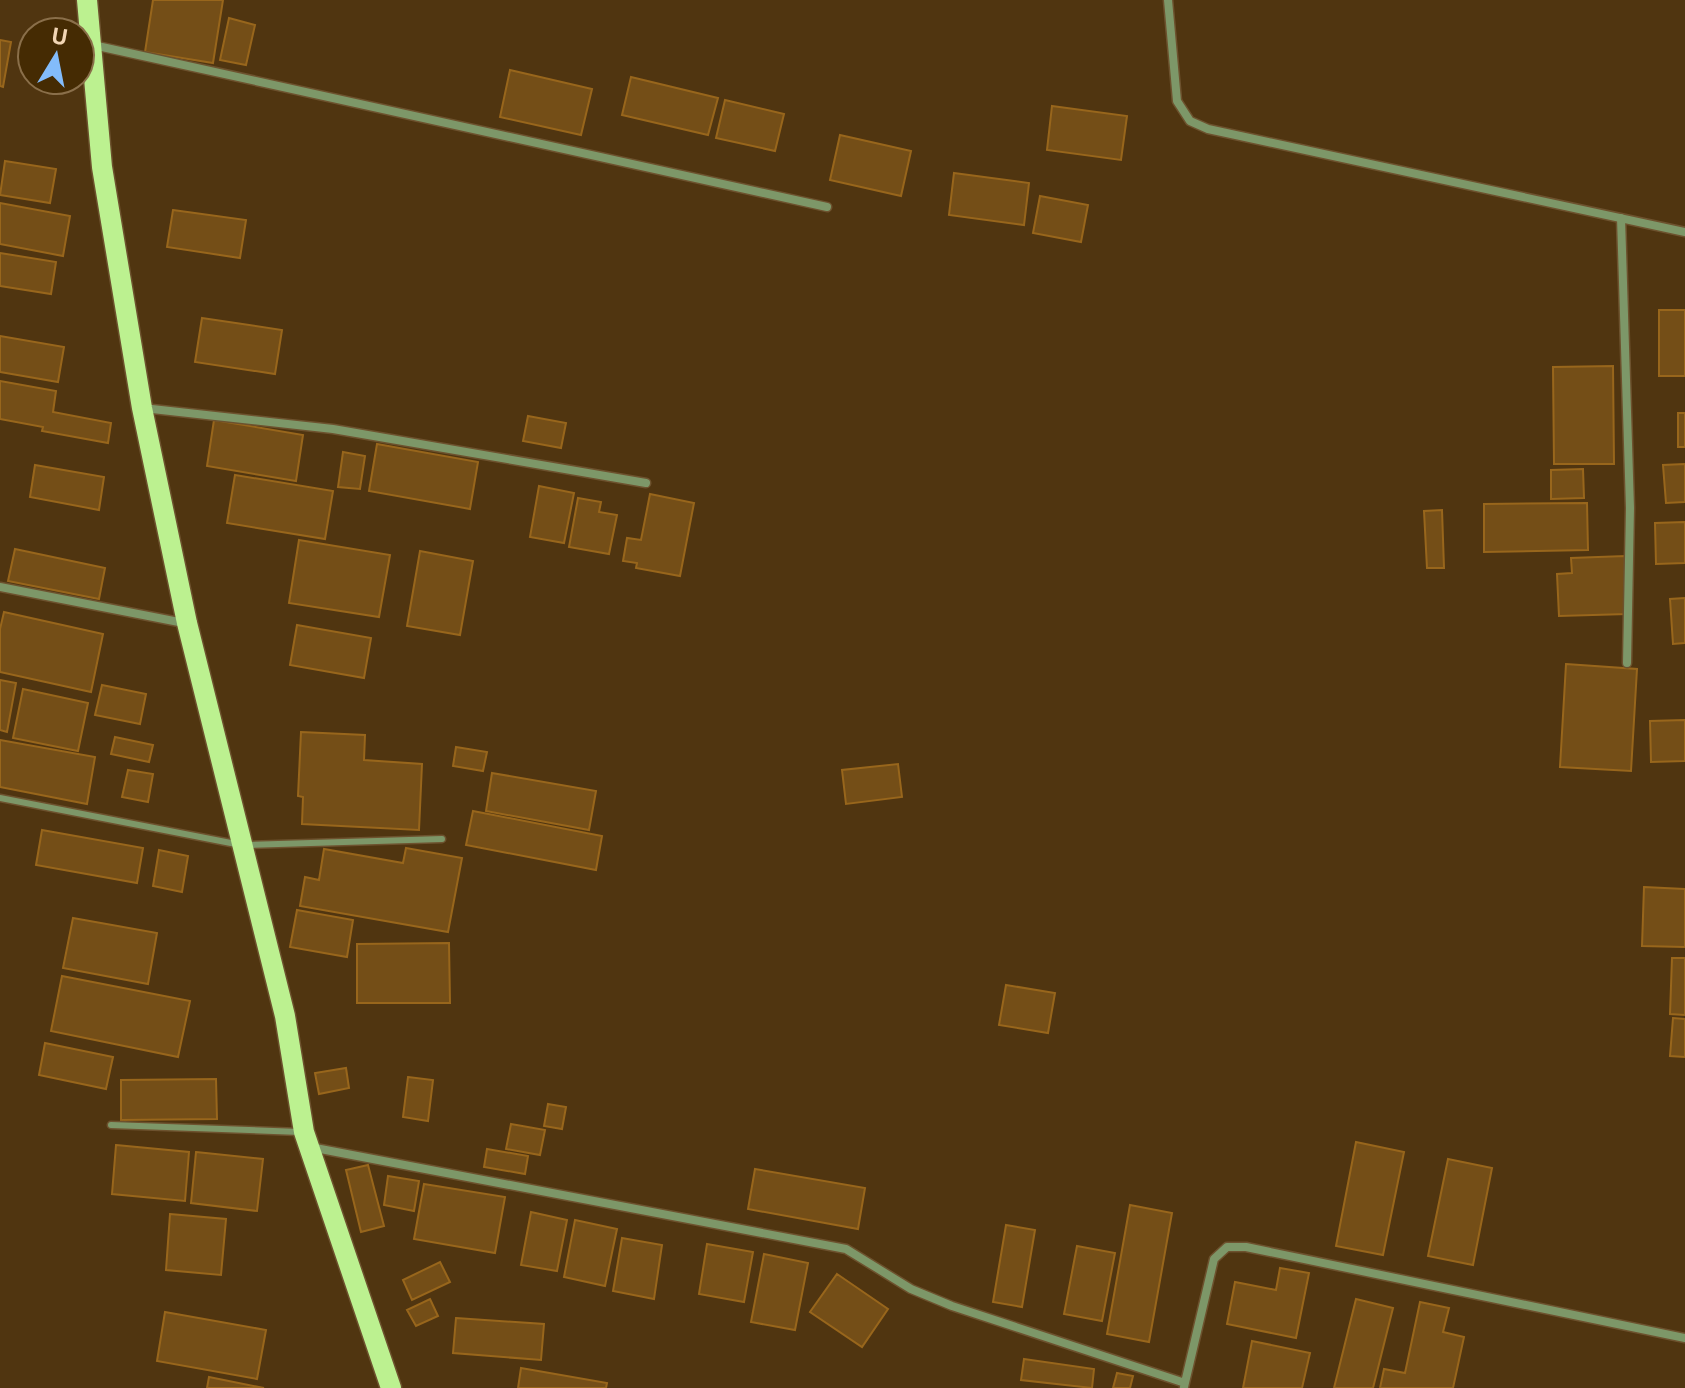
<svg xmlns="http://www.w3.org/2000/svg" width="1685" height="1388" viewBox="0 0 1685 1388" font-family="'Public Sans',sans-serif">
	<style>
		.building { fill: #744e17; stroke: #98661c; stroke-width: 2 }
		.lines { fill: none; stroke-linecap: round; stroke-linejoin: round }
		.service-casing { stroke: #6d522e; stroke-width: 9 }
		.minor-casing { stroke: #6d522e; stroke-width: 11 }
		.primary-casing { stroke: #6d522e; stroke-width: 23 }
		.service { stroke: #7d9768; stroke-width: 6 }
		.minor { stroke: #7d9768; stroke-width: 8 }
		.primary { stroke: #bcf190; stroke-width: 20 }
	</style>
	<rect width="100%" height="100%" fill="#503510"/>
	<!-- building -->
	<path class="building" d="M153,0h70l-10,63 -68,-11z
		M229,18l26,7 -9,40 -26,-5z
		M0,40l11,2 -8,45 -3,-1z
		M510,70l82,19 -11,46 -81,-18z
		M631,77l87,21 -10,37 -86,-20z
		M725,100l59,14 -9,37 -59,-13z
		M1052,106l75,10 -6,44 -74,-10z
		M840,135l71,16 -10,45 -71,-16z
		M5,161l51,8 -6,34 -50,-8z
		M954,173l75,10 -5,42 -75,-10z
		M1040,196l48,9 -7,37 -48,-9z
		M0,203l70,13 -7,40 -63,-12z
		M173,210l73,10 -6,38 -73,-11z
		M0,253l56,9 -5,32 -51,-8z
		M1659,310h26v66h-26z
		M202,318l80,12 -7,44 -80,-12z
		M0,336l64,11 -6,35 -58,-10z
		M1613,366l1,98h-60l-1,-97z
		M0,381l56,10 -3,21 58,11 -3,20 -66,-12 1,-4 -43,-8z
		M1678,413h7v34h-7z
		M528,416l38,7 -5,25 -38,-7z
		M214,420l89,15 -7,46 -89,-15z
		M377,444l101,18 -8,47 -101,-18z
		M343,452l22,4 -5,33 -22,-2z
		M1685,464v38l-19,1 -3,-38z
		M35,465l69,12 -5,33 -69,-13z
		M1583,469l1,29 -33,1v-29z
		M235,475l98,16 -8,48 -98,-16z
		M539,486l35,7 -10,50 -34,-6z
		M650,494l44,9 -14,73 -44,-8 1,-5 -14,-2 4,-23 14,2z
		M578,498l23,4 -2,10 18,3 -8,39 -40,-7z
		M1587,503l1,47 -104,2v-48z
		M1442,510l2,58h-17l-3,-57z
		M1685,522v41l-29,1 -1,-41z
		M299,540l91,15 -11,62 -90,-14z
		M15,549l90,19 -6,31 -91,-18z
		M420,551l53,10 -13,74 -53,-9z
		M1625,556l2,58 -68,2 -2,-42 15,-1 -1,-15z
		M1685,598v45l-12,1 -3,-45z
		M4,612l99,22 -12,58 -91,-20v-43z
		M297,625l74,13 -7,40 -74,-13z
		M1566,664l71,5 -6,102 -71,-4z
		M0,680l16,3 -9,49 -7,-2z
		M102,685l44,9 -6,30 -45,-9z
		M23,689l65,14 -10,48 -65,-13z
		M1685,720v41l-34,1 -1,-41z
		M301,732l64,3 -1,25 58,4 -3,66 -117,-6 1,-27 -5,-1z
		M115,737l38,8 -4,17 -38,-8z
		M0,740l95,17 -8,47 -87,-17z
		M456,747l31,5 -4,19 -30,-5z
		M898,764l4,33 -56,7 -4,-34z
		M128,770l25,4 -5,28 -26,-5z
		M492,773l104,18 -7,39 -103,-19z
		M473,811l129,25 -6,34 -130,-25z
		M42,830l101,18 -6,35 -101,-18z
		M406,848l56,10 -14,74 -148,-26 5,-29 14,3 5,-31 79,14z
		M159,850l29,6 -6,36 -29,-6z
		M1644,887l41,2v58l-43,-1z
		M297,910l56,10 -6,37 -57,-10z
		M73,918l84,15 -9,51 -85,-16z
		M449,943l1,60h-93v-59z
		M1672,958h13v57l-15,-1z
		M62,976l128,25 -12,56 -127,-26z
		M1006,985l49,8 -7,40 -49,-8z
		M1673,1018l12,1v38l-15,-1z
		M45,1043l68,14 -7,32 -67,-14z
		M346,1068l3,20 -30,6 -4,-21z
		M408,1077l25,3 -5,41 -25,-4z
		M216,1079l1,40 -96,1v-40z
		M548,1104l18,3 -4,22 -18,-3z
		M511,1124l34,6 -5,25 -34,-6z
		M1356,1142l48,10 -21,103 -47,-9z
		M116,1145l73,7 -4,49 -73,-7z
		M487,1149l41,7 -3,18 -41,-7z
		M196,1152l67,7 -6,52 -66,-8z
		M1448,1159l44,9 -19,97 -45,-9z
		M368,1165l16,61 -23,6 -15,-62z
		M755,1169l110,19 -7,41 -110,-20z
		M388,1176l31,5 -5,30 -30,-6z
		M424,1184l81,13 -10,56 -81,-14z
		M1130,1205l42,8 -23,129 -42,-8z
		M531,1212l36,8 -10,51 -36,-6z
		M170,1214l56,5 -5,56 -55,-5z
		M575,1220l42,9 -12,57 -41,-9z
		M1006,1225l29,5 -13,77 -29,-5z
		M622,1238l40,7 -8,54 -41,-8z
		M707,1244l46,8 -9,50 -45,-8z
		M1077,1246l38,7 -13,68 -38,-7z
		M764,1254l44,9 -13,67 -44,-8z
		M440,1262l10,20 -38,18 -9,-20z
		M1280,1268l29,5 -13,65 -69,-14 8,-42 41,8z
		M837,1274l51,35 -26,38 -52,-35z
		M430,1299l8,17 -22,10 -9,-16z
		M1356,1299l37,9 -20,80h-39z
		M1420,1302l29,6 -6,24 21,5 -11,51h-73l4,-19 21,4z
		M165,1312l101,18 -9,49 -100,-18z
		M456,1318l88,6 -3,36 -88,-7z
		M1252,1341l58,12 -8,35h-59z
		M1024,1359l70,10 -2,19 -71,-8z
		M521,1368l86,15 -1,5h-88z
		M1117,1373l16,3 -3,12h-17z
		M209,1377l55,11h-57z"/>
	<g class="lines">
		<defs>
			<path id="service" d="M0,798l236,46
				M247,845l195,-6
				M111,1125l189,7"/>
			<path id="minor" d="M1168,0l9,101 13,20 18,8 477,103
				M93,45l734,162
				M1621,218l9,290 -3,155
				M143,408l190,21 313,54
				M0,587l184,36
				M310,1147l536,102 65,40 41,17 233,77
				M1184,1387l30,-128 13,-12h19l439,91"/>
			<path id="primary" d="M87,0l15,167 40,241 45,215 98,393 19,116 87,256"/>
		</defs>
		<!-- service casing -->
		<use href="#service" class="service-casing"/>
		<!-- minor casing -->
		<use href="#minor" class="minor-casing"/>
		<!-- primary casing -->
		<use href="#primary" class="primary-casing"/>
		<!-- service -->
		<use href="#service" class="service"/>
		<!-- minor -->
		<use href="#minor" class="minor"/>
		<!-- primary -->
		<use href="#primary" class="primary"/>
	</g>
	<!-- north arrow -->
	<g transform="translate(56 56) rotate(10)"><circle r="38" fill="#452b03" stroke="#8a6f4a" stroke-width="2"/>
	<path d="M0-6L14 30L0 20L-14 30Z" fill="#83bcfb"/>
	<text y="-12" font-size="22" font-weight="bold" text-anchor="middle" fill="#f2d6b5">U</text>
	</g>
</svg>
